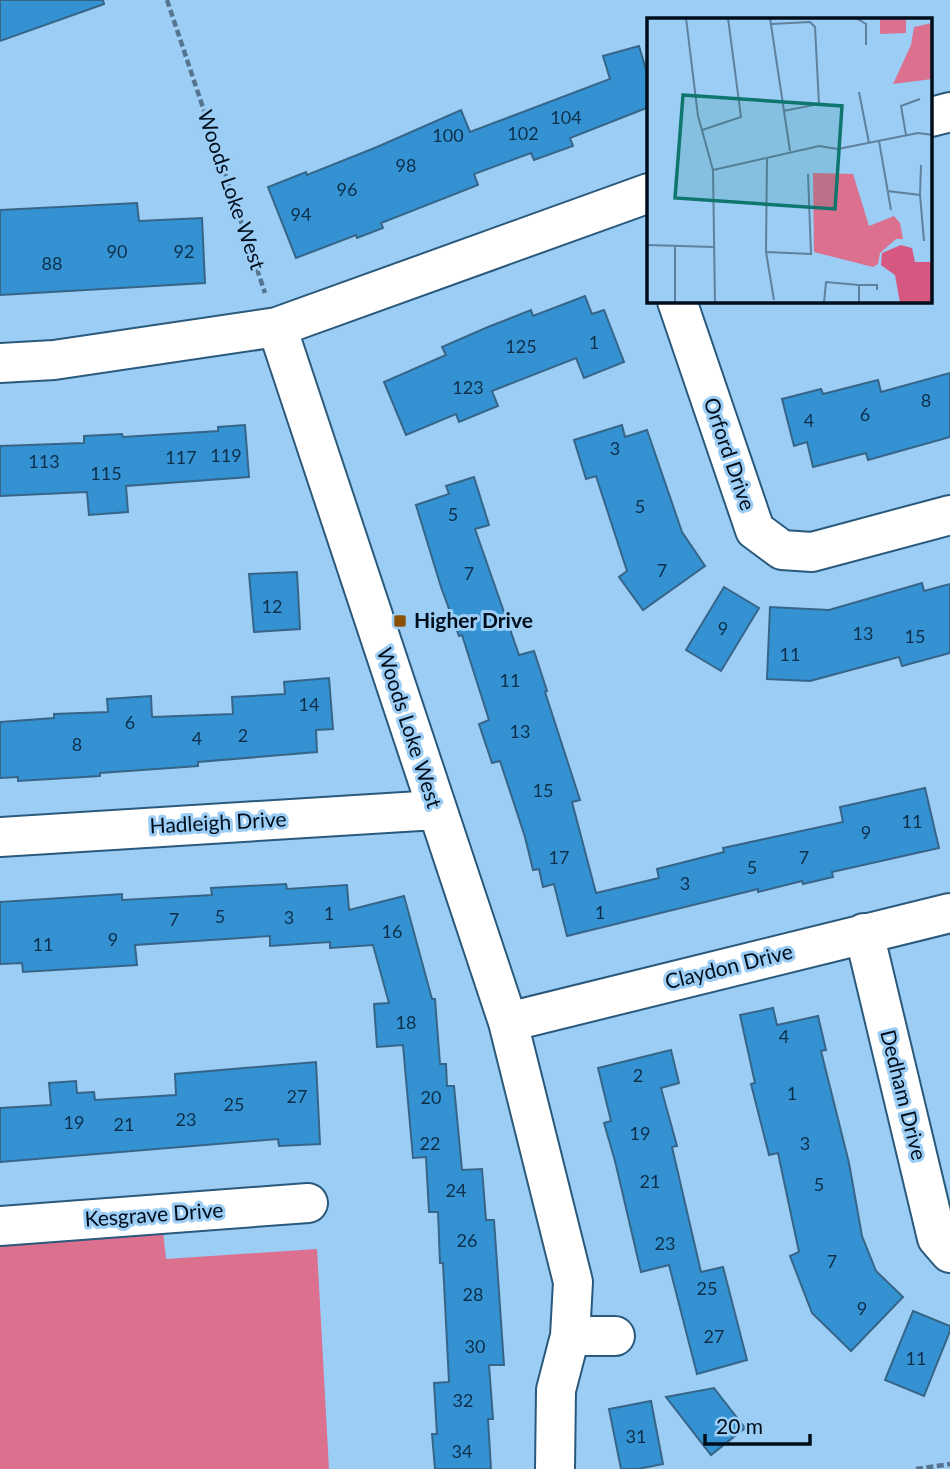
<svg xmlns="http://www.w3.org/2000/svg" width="950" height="1469" viewBox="0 0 950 1469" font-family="Lato,sans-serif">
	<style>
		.green { fill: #db708f }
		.building { fill: #3492d3; stroke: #366588; stroke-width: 2 }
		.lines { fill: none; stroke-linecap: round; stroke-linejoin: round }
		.minor-casing { stroke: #2a597b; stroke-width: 42 }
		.path { stroke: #547490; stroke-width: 4.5; stroke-dasharray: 7 3.5; stroke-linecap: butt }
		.minor { stroke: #fff; stroke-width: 38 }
		.poi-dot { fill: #8b5109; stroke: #9ccdf5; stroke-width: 2.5 }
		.labels { text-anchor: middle; stroke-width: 6; stroke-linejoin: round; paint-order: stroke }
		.number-label { font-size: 18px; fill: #0d2f4a }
		.street-label { font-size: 21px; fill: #000e1c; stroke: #9ccdf5 }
		.poi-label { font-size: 21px; font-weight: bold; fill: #000e1c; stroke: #9ccdf5; text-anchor: start }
		.inset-road { fill: none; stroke: #5e819e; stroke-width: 2 }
		.view { fill: #0f766e; fill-opacity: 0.15; stroke: #0f766e; stroke-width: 3.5 }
		.inset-edge { fill: none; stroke: #000e1c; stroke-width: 3.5 }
	</style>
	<rect width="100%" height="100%" fill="#9ccdf5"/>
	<!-- green -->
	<path class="green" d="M163,1231l3,28 151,-10 12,220h-329v-227z"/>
	<!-- building -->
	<path class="building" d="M0,0h103l1,4 -104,37z
		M639,46l10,34v27l-79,31 3,8 -39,14 -3,-7 -57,21 4,11 -97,38 2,5 -26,10 -1,-3 -60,23 -28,-71 38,-15 1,3 70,-28 84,-37 9,22 140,-53 -7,-23z
		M137,203l2,18 63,-3 3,65 -205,12v-85z
		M585,296l7,18 12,-4 20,52 -40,16 -8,-20 -84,33 6,15 -39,16 -3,-8 -50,21 -22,-53 62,-27 -4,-8 46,-20 43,-17 2,6z
		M950,373v64l-82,23 -2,-7 -53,14 -6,-25 -13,4 -12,-47 39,-10 2,5 55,-14 3,12z
		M245,425l4,52 -123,9 2,26 -39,3 -2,-23 -87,4v-50l84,-3v-7l38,-2 1,3 95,-6v-4z
		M622,425l3,12 22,-7 35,102 23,34 -62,44 -24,-33 8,-6 -31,-95 -10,3 -12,-39z
		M474,477l15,48 -14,4 44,126 15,-4 13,40 -2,1 35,108 -8,2 24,91 63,-15 -2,-9 67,-17 -1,-4 120,-26 -3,-15 85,-19 14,60 -107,24 1,5 -30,7 -1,-3 -44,11v-3l-191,47 -13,-52 -11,3 -4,-18 -6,1 -8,-33 -25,-76 -8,2 -13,-39 10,-4 -27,-85 -3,1 -18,-49 -25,-82 33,-11 -3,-8z
		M297,572l3,57 -46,3 -5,-58z
		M922,583l2,8 26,-7v69l-48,13 -3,-9 -89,24 -43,-2 3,-72 59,3z
		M724,587l35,21 -38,63 -35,-21z
		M329,678l4,51 -17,1 1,22 -119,10v4l-98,7v3l-82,5v-4l-18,1v-56l54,-4v-4l54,-2 -1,-13 44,-3 1,21 81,-3 -1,-17 53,-3 -1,-12z
		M286,884l1,5 60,-4 2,25 55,-14 28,103h3l5,65h6l1,22h7l8,84 20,-1 4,51h8l10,145h-15l4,54h-5l3,50h-56l-3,-35h5l-3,-51 15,-1 -6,-119h-3l-2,-51h-9l-3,-55 -13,1 -10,-113 -26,2 -3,-43 15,-1 -16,-58 -43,3v-6l-60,4v-10l-135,9 2,20 -114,7 -1,-9 -22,1v-62l122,-8v6l90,-5 -1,-7z
		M773,1008l4,17 41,-9 8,34 -5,1 28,112 13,73 14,35 27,26 -52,54 -39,-38 -22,-57 9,-4 -21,-99 -9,2 -18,-71 4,-1 -15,-68z
		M671,1050l8,33 -18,5 16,58 -5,1 29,125 22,-5 24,93 -50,14 -28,-109 -28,7 -26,-111 -11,-38 7,-2 -13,-53z
		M316,1062l4,82 -41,2 -1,-7 -278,23v-54l51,-3 -2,-22 27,-2 1,12 17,-1 1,8 81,-5 -1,-21z
		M913,1311l37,15v5l-26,65 -39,-16z
		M714,1388l31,40 -34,27 -45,-58z
		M651,1401l12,63 -25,5h-17l-12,-60z"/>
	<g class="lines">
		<defs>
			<path id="minor" d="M931,117l19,-5
				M677,301l78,229 27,20 30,2 138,-37
				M277,327l231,695 65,260 -3,54 -14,54 -1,79
				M0,363l54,-3 223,-33 372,-134
				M0,837l436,-27
				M864,933l73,305 13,15
				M508,1022l442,-109
				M0,1226l308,-23
				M570,1336h45"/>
		</defs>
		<!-- minor casing -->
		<use href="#minor" class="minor-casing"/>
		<!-- path -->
		<path class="path" d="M167,0l98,293
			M916,1469l34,-5"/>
		<!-- minor -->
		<use href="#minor" class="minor"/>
	</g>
	<!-- markers -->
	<rect class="poi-dot" x="393" y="614" width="14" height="14" rx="3.5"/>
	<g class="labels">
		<!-- number labels -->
		<g class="number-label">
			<text x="566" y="124">104</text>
			<text x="523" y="140">102</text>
			<text x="448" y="142">100</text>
			<text x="406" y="172">98</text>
			<text x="347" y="196">96</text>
			<text x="301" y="221">94</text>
			<text x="117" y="258">90</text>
			<text x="184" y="258">92</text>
			<text x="52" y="270">88</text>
			<text x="594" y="349">1</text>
			<text x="521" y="353">125</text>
			<text x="468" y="394">123</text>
			<text x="926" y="407">8</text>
			<text x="865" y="421">6</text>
			<text x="809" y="427">4</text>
			<text x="615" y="455">3</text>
			<text x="226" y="462">119</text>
			<text x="181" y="464">117</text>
			<text x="44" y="468">113</text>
			<text x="106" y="480">115</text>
			<text x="640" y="513">5</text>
			<text x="453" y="521">5</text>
			<text x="662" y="577">7</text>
			<text x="469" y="580">7</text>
			<text x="272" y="613">12</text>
			<text x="723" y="635">9</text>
			<text x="863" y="640">13</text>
			<text x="915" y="643">15</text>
			<text x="790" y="661">11</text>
			<text x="510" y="687">11</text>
			<text x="309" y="711">14</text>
			<text x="130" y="729">6</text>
			<text x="520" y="738">13</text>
			<text x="243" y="742">2</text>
			<text x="197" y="745">4</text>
			<text x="77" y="751">8</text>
			<text x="543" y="797">15</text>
			<text x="912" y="828">11</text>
			<text x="866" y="839">9</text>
			<text x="559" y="864">17</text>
			<text x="804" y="864">7</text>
			<text x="752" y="874">5</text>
			<text x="685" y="890">3</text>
			<text x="600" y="919">1</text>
			<text x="329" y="920">1</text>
			<text x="220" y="923">5</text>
			<text x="289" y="924">3</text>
			<text x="174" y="926">7</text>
			<text x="392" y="938">16</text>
			<text x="113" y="946">9</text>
			<text x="43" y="951">11</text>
			<text x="406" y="1029">18</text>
			<text x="784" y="1043">4</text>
			<text x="638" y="1082">2</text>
			<text x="792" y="1100">1</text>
			<text x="297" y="1103">27</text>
			<text x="431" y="1104">20</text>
			<text x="234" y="1111">25</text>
			<text x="186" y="1126">23</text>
			<text x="74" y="1129">19</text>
			<text x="124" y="1131">21</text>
			<text x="640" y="1140">19</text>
			<text x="430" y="1150">22</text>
			<text x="805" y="1150">3</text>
			<text x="650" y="1188">21</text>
			<text x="819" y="1191">5</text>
			<text x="456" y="1197">24</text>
			<text x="467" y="1247">26</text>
			<text x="665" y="1250">23</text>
			<text x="832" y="1268">7</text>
			<text x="707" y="1295">25</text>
			<text x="473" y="1301">28</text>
			<text x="862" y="1315">9</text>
			<text x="714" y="1343">27</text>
			<text x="475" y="1353">30</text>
			<text x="916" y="1365">11</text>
			<text x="463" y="1407">32</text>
			<text x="636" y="1443">31</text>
			<text x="462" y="1458">34</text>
		</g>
		<!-- street labels -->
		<g class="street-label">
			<text transform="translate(231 190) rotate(71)" y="7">Woods Loke West</text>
			<text transform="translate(729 454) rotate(71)" y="7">Orford Drive</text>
			<text transform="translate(409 728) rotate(72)" y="7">Woods Loke West</text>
			<text transform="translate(218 823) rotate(-3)" y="7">Hadleigh Drive</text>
			<text transform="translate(729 967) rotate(-14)" y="7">Claydon Drive</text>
			<text transform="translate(903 1095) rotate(76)" y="7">Dedham Drive</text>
			<text transform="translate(154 1215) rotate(-4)" y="7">Kesgrave Drive</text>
		</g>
		<!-- poi labels -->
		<g class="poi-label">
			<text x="414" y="628">Higher Drive</text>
		</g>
	</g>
	<!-- overview -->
	<g transform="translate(647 18)">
		<rect width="285" height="285" fill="#9ccdf5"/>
		<path d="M233,0h26v15l-26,1zM285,5v56l-39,5 18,-39 3,-18zM166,155l40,1 16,52 25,-10 6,7 3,16h-7l-16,14 -2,11 -5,3 -59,-15z" fill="#db708f"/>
		<path d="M254,227l11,3 3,14h17v41h-32l-5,-28 -14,-10 1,-12z" fill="#d65880"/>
		<path class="inset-road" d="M39,0l12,98 15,54 2,133M123,0l20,133M209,0l10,6v21M124,6l39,-2 5,5 4,77 -36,7M212,74l10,51M55,112l39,-13 -13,-99M259,117l-5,-29 19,-7M232,123l12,69M120,139l-1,95 8,48M66,152l106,-24 19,3 80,-16 15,2M240,173l33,4 4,46M273,177l1,-30M0,227l67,2M119,234l45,2 -3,-80M28,285v-57M177,285l2,-21 33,3M212,285v-18h18v5"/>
		<path class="view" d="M36,77l159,11 -7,103 -160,-11z"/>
		<rect width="285" height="285" class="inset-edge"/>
	</g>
	<!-- scale -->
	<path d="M705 1434v10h105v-10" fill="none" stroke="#000e1c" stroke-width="3.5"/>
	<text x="716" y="1434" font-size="21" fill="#000e1c" stroke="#9ccdf5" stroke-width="5" paint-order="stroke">20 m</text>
</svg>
